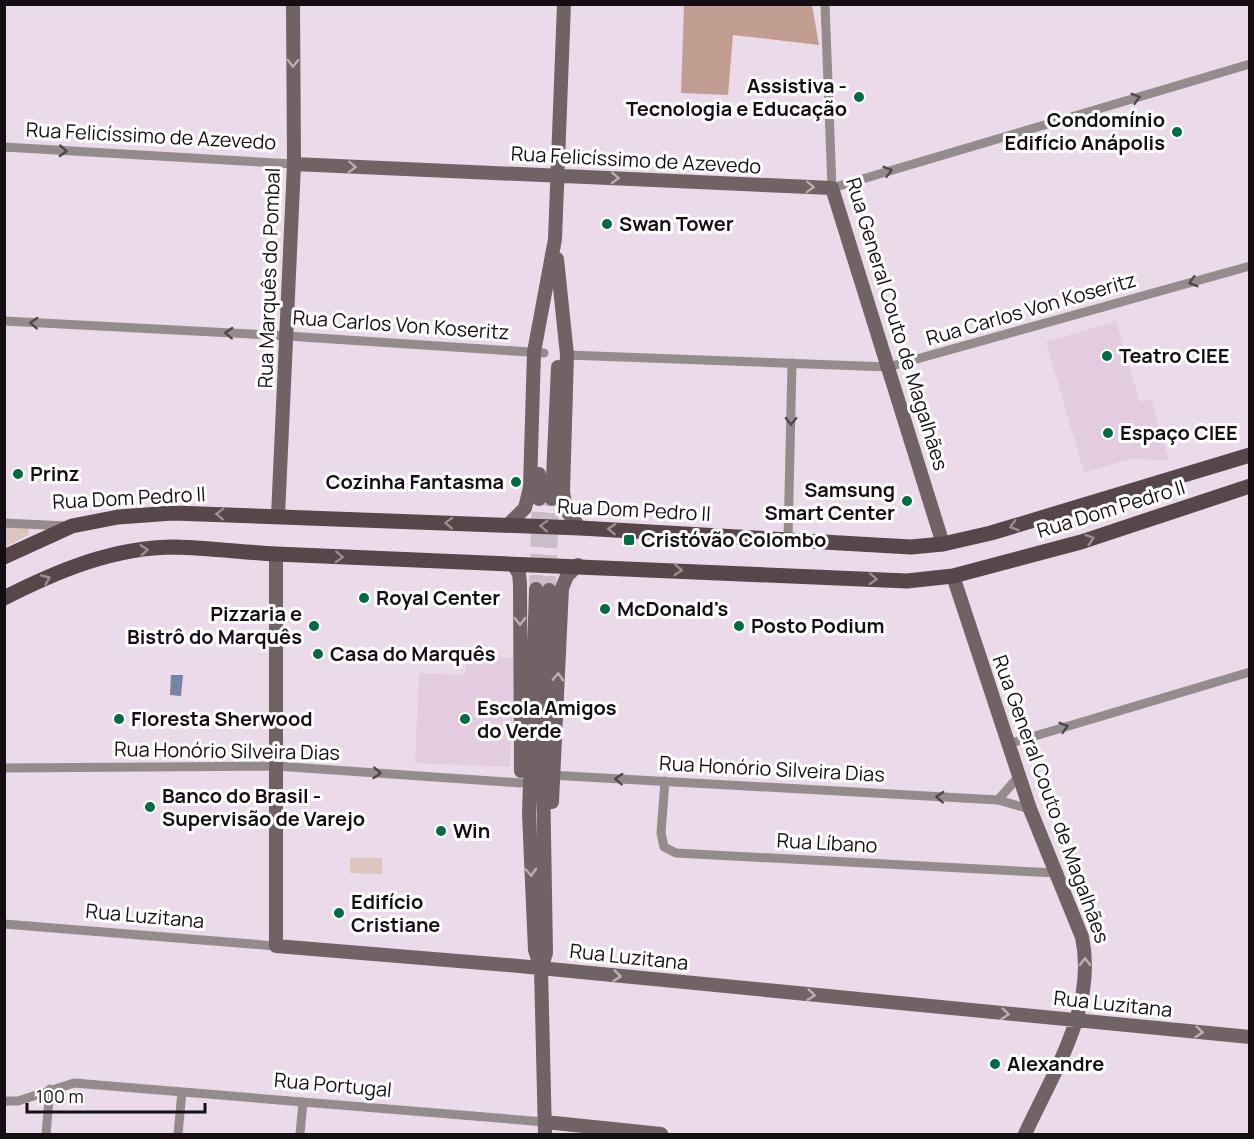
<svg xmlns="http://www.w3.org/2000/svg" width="1254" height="1139" viewBox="0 0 1254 1139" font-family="Manrope,sans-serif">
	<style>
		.built { fill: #e3cce0 }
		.green { fill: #dcc5be }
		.forest { fill: #c19d92 }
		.water { fill: #7585a1 }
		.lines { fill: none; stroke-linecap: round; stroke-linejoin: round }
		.secondary-tunnel { stroke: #cbbcc9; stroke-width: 14; stroke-dasharray: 14 7; stroke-linecap: butt }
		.street { stroke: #958b8d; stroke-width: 9 }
		.secondary { stroke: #706265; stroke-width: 14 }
		.primary { stroke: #57464a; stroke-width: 15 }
		.oneway { stroke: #b8b0b2 }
		.oneway2 { stroke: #4f474a }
		.oneway3 { stroke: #9a9092 }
		.poi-dot { fill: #006c43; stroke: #fff; stroke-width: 2 }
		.labels { text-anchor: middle; stroke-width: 6; stroke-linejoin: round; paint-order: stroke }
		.poi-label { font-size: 20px; font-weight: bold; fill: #150f14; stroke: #fff; text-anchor: start }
		.street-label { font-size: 20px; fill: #150f14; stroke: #fff }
	</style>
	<rect width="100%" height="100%" fill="#ebdae9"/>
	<!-- built -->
	<path class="built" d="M1116,321l24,81 11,-3 18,61 -39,-1 -46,14 -38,-131z
		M466,655l49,3 -5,109 -95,-4 4,-90 46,2z"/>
	<!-- green -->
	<path class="green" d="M5,525h21l3,4 -1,6 -23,12z
		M350,858h32v16l-32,-1z"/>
	<!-- forest -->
	<path class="forest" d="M684,5h128l7,40 -86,-10 -5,60 -47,-2z"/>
	<!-- water -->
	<path class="water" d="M171,675h12l-2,21 -11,-1z"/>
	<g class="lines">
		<!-- secondary-tunnel -->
		<path class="secondary-tunnel" d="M536,589l3,-90
			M549,590l3,-91"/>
		<!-- street -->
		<path class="street" d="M825,4l7,184 418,-124
			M4,147l290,17
			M4,321l283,15 257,17
			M567,355l321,12 362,-101
			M4,523l63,3
			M788,539l4,-176
			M1008,744l242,-72
			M4,768l272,-2 245,17
			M549,775l449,25 32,9
			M665,781l-4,52 3,14 12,6 380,20
			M998,800l21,-24
			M4,924l272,22
			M4,1101h14l56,-18 471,39
			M46,1134l4,-45
			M178,1134l4,-42
			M300,1134l3,-32"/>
		<!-- secondary -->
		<path class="secondary" d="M294,164l538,24 111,356
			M557,259l10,96 -4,137 3,18 14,18
			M539,499v-25
			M552,499l6,-132
			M278,516l16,-352 -1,-160
			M508,525l17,-17 5,-21 4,-135 21,-113 9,-235
			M276,554v392l243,20 731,71
			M513,564l6,10 1,10 1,187
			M953,576l77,233 52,128c15,70 -29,136 -57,197
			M536,589l-7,225 6,136 6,19 4,165
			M552,802l10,-214 5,-12 11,-11
			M541,969l5,-16 -3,-178 6,-185
			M545,1122l116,12"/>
		<!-- primary -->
		<path class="primary" d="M4,557l68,-31 46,-9 55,-4 407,15 331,19 32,-3 48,-11 259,-78
			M4,598c53,-27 110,-51 171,-51 33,1 67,5 101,7l631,27 46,-5 128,-34 169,-56"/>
	</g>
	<!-- one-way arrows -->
	<defs><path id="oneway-chevron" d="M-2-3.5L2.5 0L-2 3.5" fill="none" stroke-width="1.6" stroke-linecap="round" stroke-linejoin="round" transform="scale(1.5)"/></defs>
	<g class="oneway">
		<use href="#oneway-chevron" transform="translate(293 63) rotate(90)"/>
		<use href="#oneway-chevron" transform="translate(352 167) rotate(2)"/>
		<use href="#oneway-chevron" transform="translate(615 178) rotate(2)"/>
		<use href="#oneway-chevron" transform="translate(810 187) rotate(2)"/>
		<use href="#oneway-chevron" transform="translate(520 621) rotate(90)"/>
		<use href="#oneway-chevron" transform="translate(558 677) rotate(-87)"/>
		<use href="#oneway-chevron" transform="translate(531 872) rotate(87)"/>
		<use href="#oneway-chevron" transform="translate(1085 962) rotate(-89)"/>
		<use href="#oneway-chevron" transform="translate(617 976) rotate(6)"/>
		<use href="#oneway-chevron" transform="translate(811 995) rotate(6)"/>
		<use href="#oneway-chevron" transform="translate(1005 1014) rotate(6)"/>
		<use href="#oneway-chevron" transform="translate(1199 1032) rotate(6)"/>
	</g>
	<g class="oneway2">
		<use href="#oneway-chevron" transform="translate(1136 98) rotate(-16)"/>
		<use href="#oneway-chevron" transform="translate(63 151) rotate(3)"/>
		<use href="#oneway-chevron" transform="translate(888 171) rotate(-16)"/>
		<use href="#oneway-chevron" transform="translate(1193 282) rotate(164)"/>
		<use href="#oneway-chevron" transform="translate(34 323) rotate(-177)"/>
		<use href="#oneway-chevron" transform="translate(229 333) rotate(-177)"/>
		<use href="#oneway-chevron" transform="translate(791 421) rotate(91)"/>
		<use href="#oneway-chevron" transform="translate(1064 727) rotate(-17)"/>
		<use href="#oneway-chevron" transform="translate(377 773) rotate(4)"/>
		<use href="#oneway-chevron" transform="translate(619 779) rotate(-177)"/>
		<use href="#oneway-chevron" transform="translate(940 797) rotate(-177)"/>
	</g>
	<g class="oneway3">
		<use href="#oneway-chevron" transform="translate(220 514) rotate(-178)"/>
		<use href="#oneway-chevron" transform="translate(449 523) rotate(-178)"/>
		<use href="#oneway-chevron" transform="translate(544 526) rotate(-178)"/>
		<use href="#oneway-chevron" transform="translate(1014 526) rotate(164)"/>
		<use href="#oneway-chevron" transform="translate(612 529) rotate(-177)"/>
		<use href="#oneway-chevron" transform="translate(1090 539) rotate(-18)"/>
		<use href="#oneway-chevron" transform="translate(144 550) rotate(-5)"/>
		<use href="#oneway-chevron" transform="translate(339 557) rotate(2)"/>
		<use href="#oneway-chevron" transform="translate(678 570) rotate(3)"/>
		<use href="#oneway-chevron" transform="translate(46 579) rotate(-24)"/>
		<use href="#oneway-chevron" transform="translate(873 579) rotate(3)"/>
	</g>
	<!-- markers -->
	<g class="poi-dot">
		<circle cx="859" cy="97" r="6"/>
		<circle cx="1177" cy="132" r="6"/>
		<circle cx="607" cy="224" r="6"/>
		<circle cx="1107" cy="356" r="6"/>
		<circle cx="1108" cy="433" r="6"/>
		<circle cx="18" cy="474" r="6"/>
		<circle cx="516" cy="482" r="6"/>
		<circle cx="907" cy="501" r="6"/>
		<rect x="623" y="534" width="12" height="12" rx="3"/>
		<circle cx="364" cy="598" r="6"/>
		<circle cx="605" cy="609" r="6"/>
		<circle cx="314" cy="626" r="6"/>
		<circle cx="739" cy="626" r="6"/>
		<circle cx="318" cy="654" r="6"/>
		<circle cx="119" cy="719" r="6"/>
		<circle cx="465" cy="719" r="6"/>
		<circle cx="150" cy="807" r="6"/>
		<circle cx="441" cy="831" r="6"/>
		<circle cx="339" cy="913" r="6"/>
		<circle cx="995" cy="1064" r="6"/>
	</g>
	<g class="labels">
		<!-- poi labels -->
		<g class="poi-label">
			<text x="847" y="93" text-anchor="end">Assistiva -<tspan x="847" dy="23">Tecnologia e Educação</tspan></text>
			<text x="1165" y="127" text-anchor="end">Condomínio<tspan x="1165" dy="23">Edifício Anápolis</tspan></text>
			<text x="619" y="231">Swan Tower</text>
			<text x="1119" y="363">Teatro CIEE</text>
			<text x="1120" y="440">Espaço CIEE</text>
			<text x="30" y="481">Prinz</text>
			<text x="504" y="489" text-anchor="end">Cozinha Fantasma</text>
			<text x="895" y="497" text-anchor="end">Samsung<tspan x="895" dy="23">Smart Center</tspan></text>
			<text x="641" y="547">Cristóvão Colombo</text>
			<text x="376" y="605">Royal Center</text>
			<text x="617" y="616">McDonald's</text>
			<text x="302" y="621" text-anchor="end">Pizzaria e<tspan x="302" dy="23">Bistrô do Marquês</tspan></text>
			<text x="751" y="633">Posto Podium</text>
			<text x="330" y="661">Casa do Marquês</text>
			<text x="477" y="715">Escola Amigos<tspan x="477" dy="23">do Verde</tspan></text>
			<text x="131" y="726">Floresta Sherwood</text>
			<text x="162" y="803">Banco do Brasil -<tspan x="162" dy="23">Supervisão de Varejo</tspan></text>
			<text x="453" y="838">Win</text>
			<text x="351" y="909">Edifício<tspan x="351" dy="23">Cristiane</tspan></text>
			<text x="1007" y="1071">Alexandre</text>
		</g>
		<!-- street labels -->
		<g class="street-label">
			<text transform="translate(151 136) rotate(3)" y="7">Rua Felicíssimo de Azevedo</text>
			<text transform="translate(636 160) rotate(3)" y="7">Rua Felicíssimo de Azevedo</text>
			<text transform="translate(269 278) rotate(-88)" y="7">Rua Marquês do Pombal</text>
			<text transform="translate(1031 309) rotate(-16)" y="7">Rua Carlos Von Koseritz</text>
			<text transform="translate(897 324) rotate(73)" y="7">Rua General Couto de Magalhães</text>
			<text transform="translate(401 325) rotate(4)" y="7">Rua Carlos Von Koseritz</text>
			<text transform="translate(129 498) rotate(-3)" y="7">Rua Dom Pedro II</text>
			<text transform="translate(1111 509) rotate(-17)" y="7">Rua Dom Pedro II</text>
			<text transform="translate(634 510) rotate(3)" y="7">Rua Dom Pedro II</text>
			<text transform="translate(227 751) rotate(1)" y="7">Rua Honório Silveira Dias</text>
			<text transform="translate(772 769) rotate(3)" y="7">Rua Honório Silveira Dias</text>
			<text transform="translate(1051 799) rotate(70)" y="7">Rua General Couto de Magalhães</text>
			<text transform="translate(827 843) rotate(3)" y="7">Rua Líbano</text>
			<text transform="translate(145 916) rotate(5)" y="7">Rua Luzitana</text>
			<text transform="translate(629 957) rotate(6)" y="7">Rua Luzitana</text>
			<text transform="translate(1113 1004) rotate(6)" y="7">Rua Luzitana</text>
			<text transform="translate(333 1085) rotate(5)" y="7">Rua Portugal</text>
		</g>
	</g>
	<!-- border -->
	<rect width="1254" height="1139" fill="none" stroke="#150f14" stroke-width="12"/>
	<!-- scale -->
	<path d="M27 1103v9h178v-9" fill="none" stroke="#150f14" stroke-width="3"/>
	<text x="36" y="1103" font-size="18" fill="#150f14" stroke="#ffffff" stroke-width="4.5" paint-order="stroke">100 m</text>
</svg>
